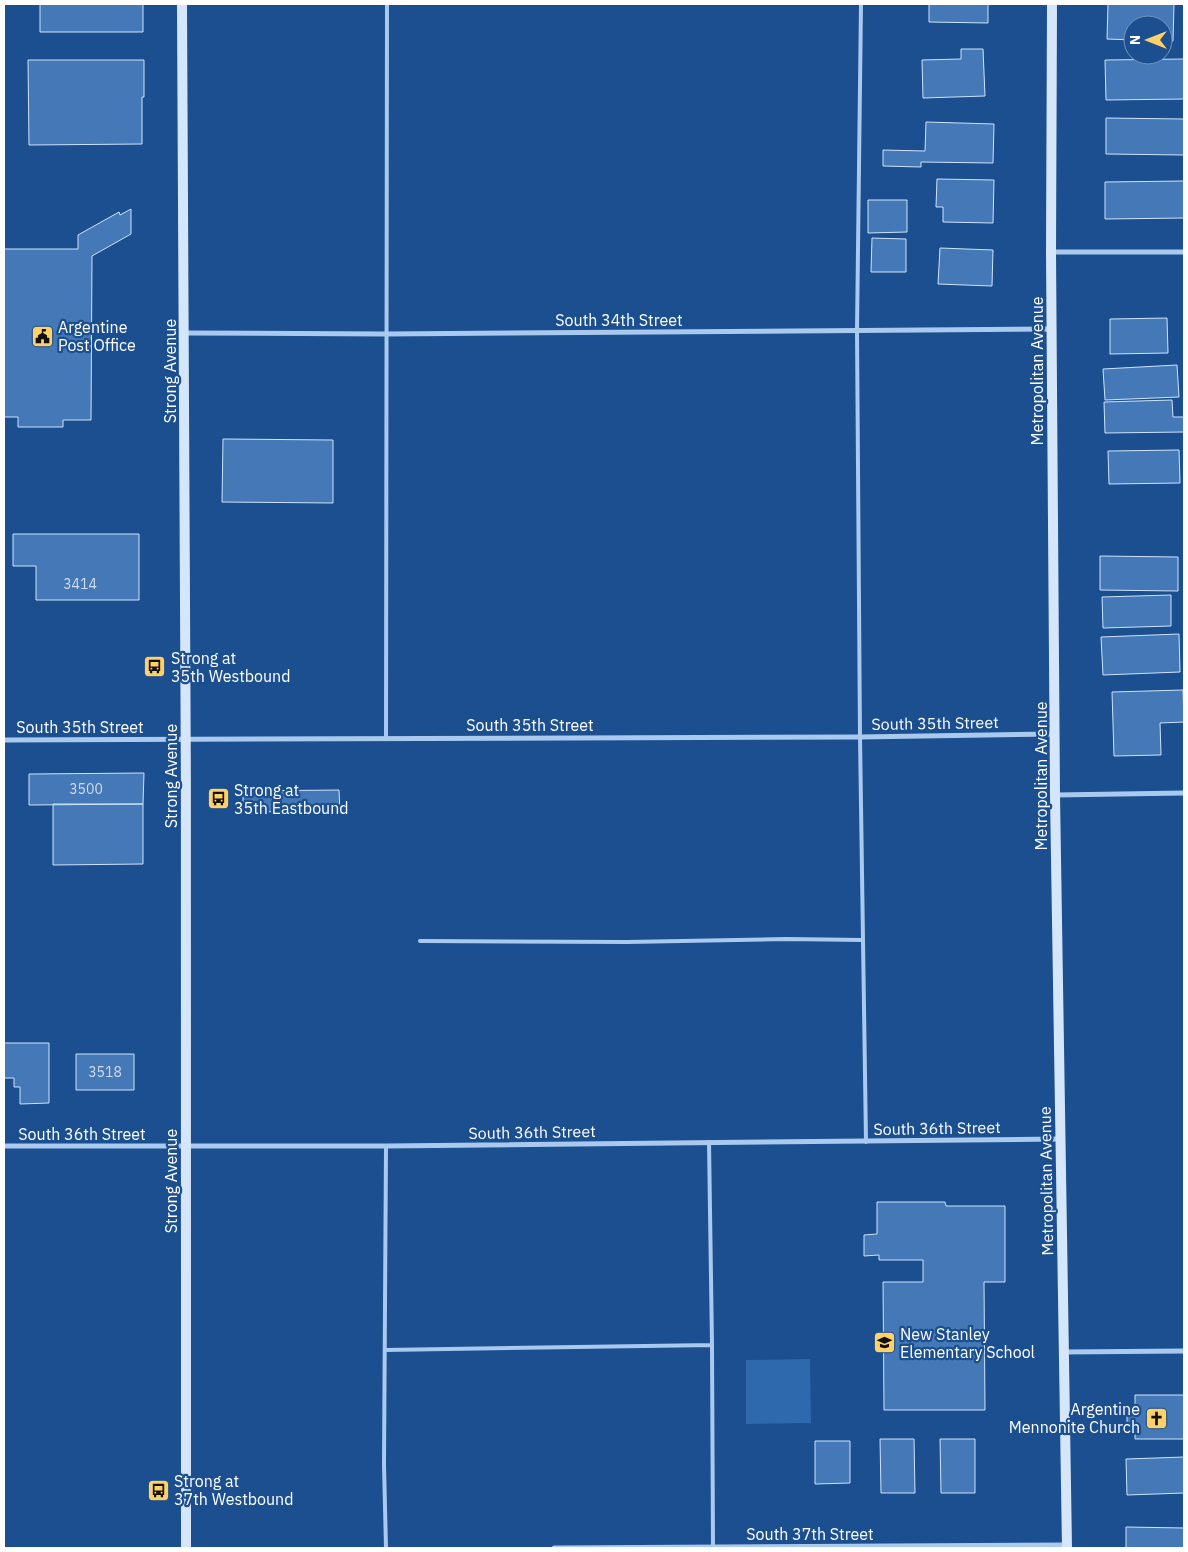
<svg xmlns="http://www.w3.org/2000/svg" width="1188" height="1552" viewBox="0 0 1188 1552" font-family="'IBM Plex Sans',sans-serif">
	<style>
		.green { fill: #2e69ad }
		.building { fill: #4478b7; stroke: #cfe3fa }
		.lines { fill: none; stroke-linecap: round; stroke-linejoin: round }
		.lane { stroke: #a9c9ee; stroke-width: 4 }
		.street { stroke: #a9c9ee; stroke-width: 5 }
		.secondary { stroke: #d6e6fa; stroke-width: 10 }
		.labels { text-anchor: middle; stroke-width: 4.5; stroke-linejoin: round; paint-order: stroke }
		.number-label { font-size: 14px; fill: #d0dded }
		.street-label { font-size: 16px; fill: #fff; stroke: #1b4f8f }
		.poi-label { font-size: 16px; fill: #fff; stroke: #1b4f8f; text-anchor: start }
	</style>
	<rect width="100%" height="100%" fill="#1b4f8f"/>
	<!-- green -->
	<path class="green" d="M810,1359l1,64 -65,1v-64z"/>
	<!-- building -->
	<path class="building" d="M40,4h103v28h-103z
		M929,4h59v19l-59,-1z
		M1108,4h66l-1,37 -10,-1v-15h-30v15l-26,-1z
		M961,49h22l2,47 -62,2 -1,-38 39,-1z
		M1184,59v40l-78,1 -1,-40z
		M28,60h116v37h-2v47l-113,1z
		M1106,118l78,1v36l-78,-1z
		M926,122l68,2 -1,39 -72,-1v5l-38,-1v-16l42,1z
		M937,179l57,1 -1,43 -50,-1v-15h-7z
		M1184,181v37l-79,1v-37z
		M868,200h39v32l-39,1z
		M131,209v25l-39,22 -1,164h-28v7h-45v-10h-14v-168h74v-14l41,-23 1,3z
		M872,238l34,1v33h-35z
		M940,248l53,2 -1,36 -54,-2z
		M1167,318l1,35 -58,1v-35z
		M1177,365l2,32 -74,3 -2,-31z
		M1172,400l1,17h11v15l-79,1 -1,-31z
		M223,439l110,1v63l-111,-1z
		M1179,450l1,33 -71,1 -1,-33z
		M13,534h126v66h-103v-34h-23z
		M1100,556l78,1v34l-78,-1z
		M1171,595v31l-68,2 -1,-31z
		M1179,634l1,38 -77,3 -2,-38z
		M1183,690l1,32 -24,1 1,32 -47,1 -2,-64z
		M144,773l-1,31 -114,1v-31z
		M339,790l1,21 -97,1v-21z
		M53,804h90v60l-90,1z
		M4,1043h45v60l-29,1v-17h-6v-9h-10z
		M76,1054h58v36h-58z
		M877,1202h68l1,4h59v76h-21l1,128h-101l-1,-128h40v-22h-44v-5l-15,1v-21l13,-1z
		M1135,1395h49v44h-49v-12h-5l-3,-3v-11l3,-5h5z
		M880,1439h34l1,54h-34z
		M940,1439h35v54h-34z
		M815,1441h35v42l-35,1z
		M1184,1457v36l-57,2 -1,-36z
		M1126,1527l58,1v20h-58z"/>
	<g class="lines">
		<!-- lane -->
		<path class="lane" d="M861,4l-4,327 3,406 6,405
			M386,738l1,-734
			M420,941l207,1 159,-3 77,1
			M709,1142l3,203
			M385,1350l327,-5 1,202
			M386,1548l-2,-83 2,-319"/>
		<!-- street -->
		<path class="street" d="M1051,252h133
			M185,333l201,1 666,-5
			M4,740l856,-3 196,-3
			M1055,795l129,-2
			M4,1146h382l674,-7
			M1064,1352l120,-1
			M554,1548l512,-3"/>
		<!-- secondary -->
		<path class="secondary" d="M182,4c5,515 4,1029 4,1544
			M1052,4l-1,248 4,543 12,753"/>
	</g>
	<!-- icons -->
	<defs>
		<symbol id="civic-square" viewBox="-11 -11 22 22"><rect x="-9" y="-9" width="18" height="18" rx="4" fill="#ffd166" stroke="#1b4f8f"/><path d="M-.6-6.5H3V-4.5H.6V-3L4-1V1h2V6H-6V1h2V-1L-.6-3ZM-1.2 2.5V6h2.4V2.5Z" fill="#111"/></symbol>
		<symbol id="bus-square" viewBox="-11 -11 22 22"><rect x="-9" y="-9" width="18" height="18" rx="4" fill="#ffd166" stroke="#1b4f8f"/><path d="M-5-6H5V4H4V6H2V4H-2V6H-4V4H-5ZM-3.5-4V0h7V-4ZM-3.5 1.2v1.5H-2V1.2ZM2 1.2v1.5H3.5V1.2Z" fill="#111"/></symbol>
		<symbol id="school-square" viewBox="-11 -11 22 22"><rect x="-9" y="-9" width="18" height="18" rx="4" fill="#ffd166" stroke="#1b4f8f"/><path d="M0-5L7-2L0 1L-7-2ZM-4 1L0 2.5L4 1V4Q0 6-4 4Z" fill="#111"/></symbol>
		<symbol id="church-square" viewBox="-11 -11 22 22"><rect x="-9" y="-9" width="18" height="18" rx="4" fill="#ffd166" stroke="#1b4f8f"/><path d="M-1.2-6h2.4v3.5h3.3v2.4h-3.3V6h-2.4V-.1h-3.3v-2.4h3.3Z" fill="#111"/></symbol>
	</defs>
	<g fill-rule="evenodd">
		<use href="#civic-square" x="30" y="324" width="25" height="25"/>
		<use href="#bus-square" x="142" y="654" width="25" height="25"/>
		<use href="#bus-square" x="206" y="786" width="25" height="25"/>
		<use href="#school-square" x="872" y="1330" width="25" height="25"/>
		<use href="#church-square" x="1144" y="1406" width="25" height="25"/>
		<use href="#bus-square" x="146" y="1478" width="25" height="25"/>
	</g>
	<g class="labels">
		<!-- number labels -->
		<g class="number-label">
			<text x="80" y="589">3414</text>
			<text x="86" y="794">3500</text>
			<text x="105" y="1077">3518</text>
		</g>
		<!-- street labels -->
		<g class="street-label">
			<text x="619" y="326">South 34th Street</text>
			<text transform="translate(170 371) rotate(-90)" y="6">Strong Avenue</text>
			<text transform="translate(1037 371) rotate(-90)" y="6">Metropolitan Avenue</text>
			<text transform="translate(935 723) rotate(-1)" y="6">South 35th Street</text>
			<text x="530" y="731">South 35th Street</text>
			<text x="80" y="733">South 35th Street</text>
			<text transform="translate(171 776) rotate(-90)" y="6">Strong Avenue</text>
			<text transform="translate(1041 776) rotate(-90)" y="6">Metropolitan Avenue</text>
			<text transform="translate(937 1128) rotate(-1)" y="6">South 36th Street</text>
			<text transform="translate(532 1132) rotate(-1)" y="6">South 36th Street</text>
			<text x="82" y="1140">South 36th Street</text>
			<text transform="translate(171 1181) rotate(-90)" y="6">Strong Avenue</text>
			<text transform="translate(1046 1181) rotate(-91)" y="6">Metropolitan Avenue</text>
			<text x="810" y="1540">South 37th Street</text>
		</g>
		<!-- poi labels -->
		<g class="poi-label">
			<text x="58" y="333">Argentine<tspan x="58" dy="18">Post Office</tspan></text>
			<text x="171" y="664">Strong at<tspan x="171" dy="18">35th Westbound</tspan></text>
			<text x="234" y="796">Strong at<tspan x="234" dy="18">35th Eastbound</tspan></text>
			<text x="900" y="1340">New Stanley<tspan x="900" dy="18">Elementary School</tspan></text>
			<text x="1140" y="1415" text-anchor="end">Argentine<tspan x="1140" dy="18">Mennonite Church</tspan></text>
			<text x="174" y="1487">Strong at<tspan x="174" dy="18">37th Westbound</tspan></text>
		</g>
	</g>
	<!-- border -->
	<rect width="1188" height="1552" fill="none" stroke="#ffffff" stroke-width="10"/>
	<!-- north arrow -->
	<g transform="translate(1148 40) rotate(270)"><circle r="24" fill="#1b4f8f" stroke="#7695bc"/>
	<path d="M0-4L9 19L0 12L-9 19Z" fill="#ffd166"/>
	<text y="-8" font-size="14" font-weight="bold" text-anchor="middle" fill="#ffffff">N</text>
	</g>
</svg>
